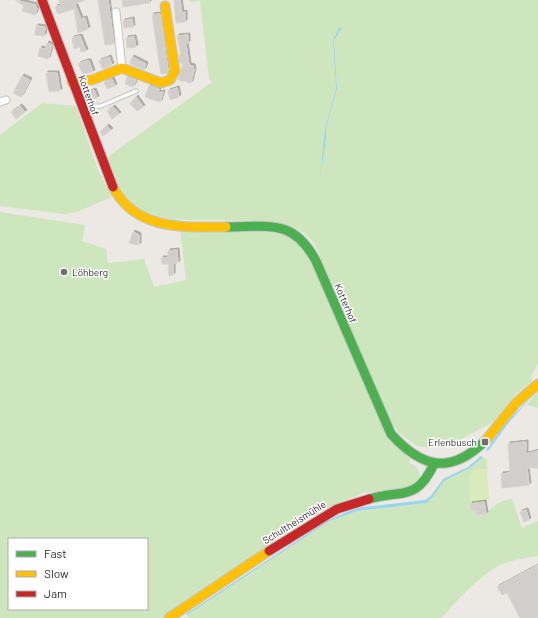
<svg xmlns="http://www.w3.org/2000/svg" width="538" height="618" viewBox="0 0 538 618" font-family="Barlow,sans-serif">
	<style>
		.green { fill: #cee6be; fill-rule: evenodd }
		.pitch { fill: #d9eabb }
		.water { fill: #99d6ec }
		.building { fill: #d1cecb; stroke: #d7d4d0; filter: url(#shadow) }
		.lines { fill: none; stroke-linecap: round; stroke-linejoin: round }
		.lane-casing { stroke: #c5c4c5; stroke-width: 5.5 }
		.street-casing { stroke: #c5c4c5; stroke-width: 9 }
		.fast-casing { stroke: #c5c4c5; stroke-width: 11 }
		.slow-casing { stroke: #c5c4c5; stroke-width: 11 }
		.jam-casing { stroke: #c5c4c5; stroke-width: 11 }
		.lane { stroke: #fcfcfb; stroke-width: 3.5 }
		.street { stroke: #fcfcfb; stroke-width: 7 }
		.fast { stroke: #4caf50; stroke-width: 9 }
		.slow { stroke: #ffc107; stroke-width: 9 }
		.jam { stroke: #c62828; stroke-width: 9 }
		.poi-dot { fill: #706f6e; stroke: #fff; stroke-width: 1.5 }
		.labels { text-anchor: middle; stroke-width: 3; stroke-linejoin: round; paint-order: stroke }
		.street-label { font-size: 10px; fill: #2e2e2e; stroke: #fff }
		.poi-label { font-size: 10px; fill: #2e2e2e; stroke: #fff; text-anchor: start }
	</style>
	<defs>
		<filter id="shadow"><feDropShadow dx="2" dy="-2" stdDeviation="0" flood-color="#0004"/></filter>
	</defs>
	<rect width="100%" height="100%" fill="#ece8e4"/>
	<!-- green -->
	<path class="green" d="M189,0h349v363l-6,12v6l-17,14 -22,27 -46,25 -14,1 -16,-2 -18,-13 -11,-15 -73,-174c-10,-11 -17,-17 -32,-20 -22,-2 -45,-4 -67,-4 -62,0 -86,2 -110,-62l106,-76 -3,-4 -9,-77 -11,1zM340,26l1,3 -7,12 3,48 -11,39v11l-4,15 -1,26 4,-52 11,-39 -3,-49z
		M42,103l34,3 22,64 13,25 -2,3 -32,14 -13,2 -64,-8v-71z
		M0,212l85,13 -3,16 24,8 2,14 36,-4 10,28 32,-7 -6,-52 96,1 30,15 76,175 29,39 -2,5 8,4 3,8 -2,7 -7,4 -48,7 -36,15 -45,28 -119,82h-163zM9,539h138v70h-138z
		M538,391v17l-11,-3z
		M483,457l4,3v9l-13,1 -4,34 1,6h5v5c16,-2 19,-15 36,-16l10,29 16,-7v35c-15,3 -32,4 -45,13 -17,11 -38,33 -51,49h-253l-2,-3 141,-93 29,-11 69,-8 7,-6 11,-16 26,-13z"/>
	<!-- pitch -->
	<path class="pitch" d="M487,469l2,31 -19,4 -1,-28 5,-6z"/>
	<!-- water -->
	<path class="water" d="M340,26l1,3 -7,12 3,48 -11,39v11l-6,41 5,-52 11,-39 -3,-49z
		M535,393l-28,32 -19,26 -2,-1 19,-26z
		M481,456l2,1 -13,11 -26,13 -11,16 -7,6 -69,8 -29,11 -141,93 -1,-1 141,-93 29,-13 69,-8 6,-4 12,-17 25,-12z"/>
	<!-- building -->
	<path class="building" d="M15,0l21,5 -1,2 2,1 -2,7 -13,-4 2,-5z
		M59,0h26l-10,4 6,15 4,-1 3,11 -10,4 -4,-24 -16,5 -3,-7 6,-2z
		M98,0h10l6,44 -9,1z
		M122,0h27v3l-26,4z
		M174,0h6l2,13 3,-1v10l-9,1z
		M160,14l8,56 -1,3 -6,1 -9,-59z
		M132,19l1,8 -9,1 -1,-7z
		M36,26l9,1 -1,9 -9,-1z
		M188,35v8l-2,1 3,21 4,1 1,4 -3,13 -13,-3 5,-17h-3l-1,-9h2l-4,-18z
		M80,36l6,15 -5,1 -1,-5 -6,2 -2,-11z
		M134,37l2,10 -9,1 -1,-10z
		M47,43l5,2 -4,14 -10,-3 2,-8 5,1z
		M109,57l3,8 -9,4 -4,-8z
		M132,57l14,7 -2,6 -14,-6z
		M86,61h3l4,11 -10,2 -5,-10z
		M46,73h11l3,18 -11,1z
		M22,76l8,4 -9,17 -8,-4z
		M127,77l9,3 -3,7 -8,-3z
		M112,79l3,7 -8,3 -3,-7z
		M149,86l10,3 -1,4 5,-1 -3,10 -15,-5z
		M177,88l2,9 -9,3 -2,-9z
		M94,90l3,8 -8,3 -3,-8z
		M136,97l7,10 -6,4 -7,-7z
		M20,106l5,6 -9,7 -5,-7z
		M113,107l6,7 -7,5 -5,-8z
		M107,126l4,4 -8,6 -3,-4z
		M133,232l6,3v10l-10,-2z
		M177,250l1,13h-5v12l-4,1 -1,-12h-6l-1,-6h7v-7z
		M526,442v12l12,-3v17h-11l2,17 -27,3 -1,-14 9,-1 -2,-29z
		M484,502l2,12 -10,1v-5h-5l-1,-6z
		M526,510l3,10 -5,2 -4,-10z
		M538,565v53h-18l-13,-25 -5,2 -5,-8z"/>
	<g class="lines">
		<defs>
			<path id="lane" d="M84,107l17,-1 35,-15"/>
			<path id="street" d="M116,12l6,56
				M0,102l6,-2"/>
			<path id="fast" d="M226,227c43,0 67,-9 90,34l75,173c31,34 59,41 94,7
				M369,499c34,-10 47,3 65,-35"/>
			<path id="slow" d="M72,82l20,-2 30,-12 39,15 9,-3 5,-9 -10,-65
				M113,187c23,44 71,40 113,40
				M485,441l31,-38 22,-19
				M169,618l100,-67"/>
			<path id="jam" d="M42,0l71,187
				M269,551l68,-42 32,-10"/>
		</defs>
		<!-- lane casing -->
		<use href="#lane" class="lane-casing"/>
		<!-- street casing -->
		<use href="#street" class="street-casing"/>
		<!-- fast casing -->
		<use href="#fast" class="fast-casing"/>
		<!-- slow casing -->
		<use href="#slow" class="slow-casing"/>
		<!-- jam casing -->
		<use href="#jam" class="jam-casing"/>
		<!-- lane -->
		<use href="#lane" class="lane"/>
		<!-- street -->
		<use href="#street" class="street"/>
		<!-- fast -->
		<use href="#fast" class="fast"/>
		<!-- slow -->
		<use href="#slow" class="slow"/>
		<!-- jam -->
		<use href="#jam" class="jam"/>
	</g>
	<!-- markers -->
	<g class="poi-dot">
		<circle cx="64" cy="272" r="4"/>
		<rect x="481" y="438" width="8" height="8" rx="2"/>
	</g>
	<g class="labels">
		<!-- street labels -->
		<g class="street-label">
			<text transform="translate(89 95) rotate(70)" y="4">Kotterhof</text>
			<text transform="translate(346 303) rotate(67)" y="4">Kotterhof</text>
			<text transform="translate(294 522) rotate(-32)" y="4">Schultheismühle</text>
		</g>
		<!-- poi labels -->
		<g class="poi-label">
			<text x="72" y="276">Löhberg</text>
			<text x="477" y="446" text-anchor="end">Erlenbusch</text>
		</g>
	</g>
	<!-- legend -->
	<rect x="8" y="538" width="140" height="72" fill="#ffffff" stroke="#ababab"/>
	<rect x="16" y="551" width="20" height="6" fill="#4caf50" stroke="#ababab"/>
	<text x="44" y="558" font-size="12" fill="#2e2e2e">Fast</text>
	<rect x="16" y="571" width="20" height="6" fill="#ffc107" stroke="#ababab"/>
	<text x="44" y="578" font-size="12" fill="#2e2e2e">Slow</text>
	<rect x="16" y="591" width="20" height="6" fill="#c62828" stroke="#ababab"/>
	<text x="44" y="598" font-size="12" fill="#2e2e2e">Jam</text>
</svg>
